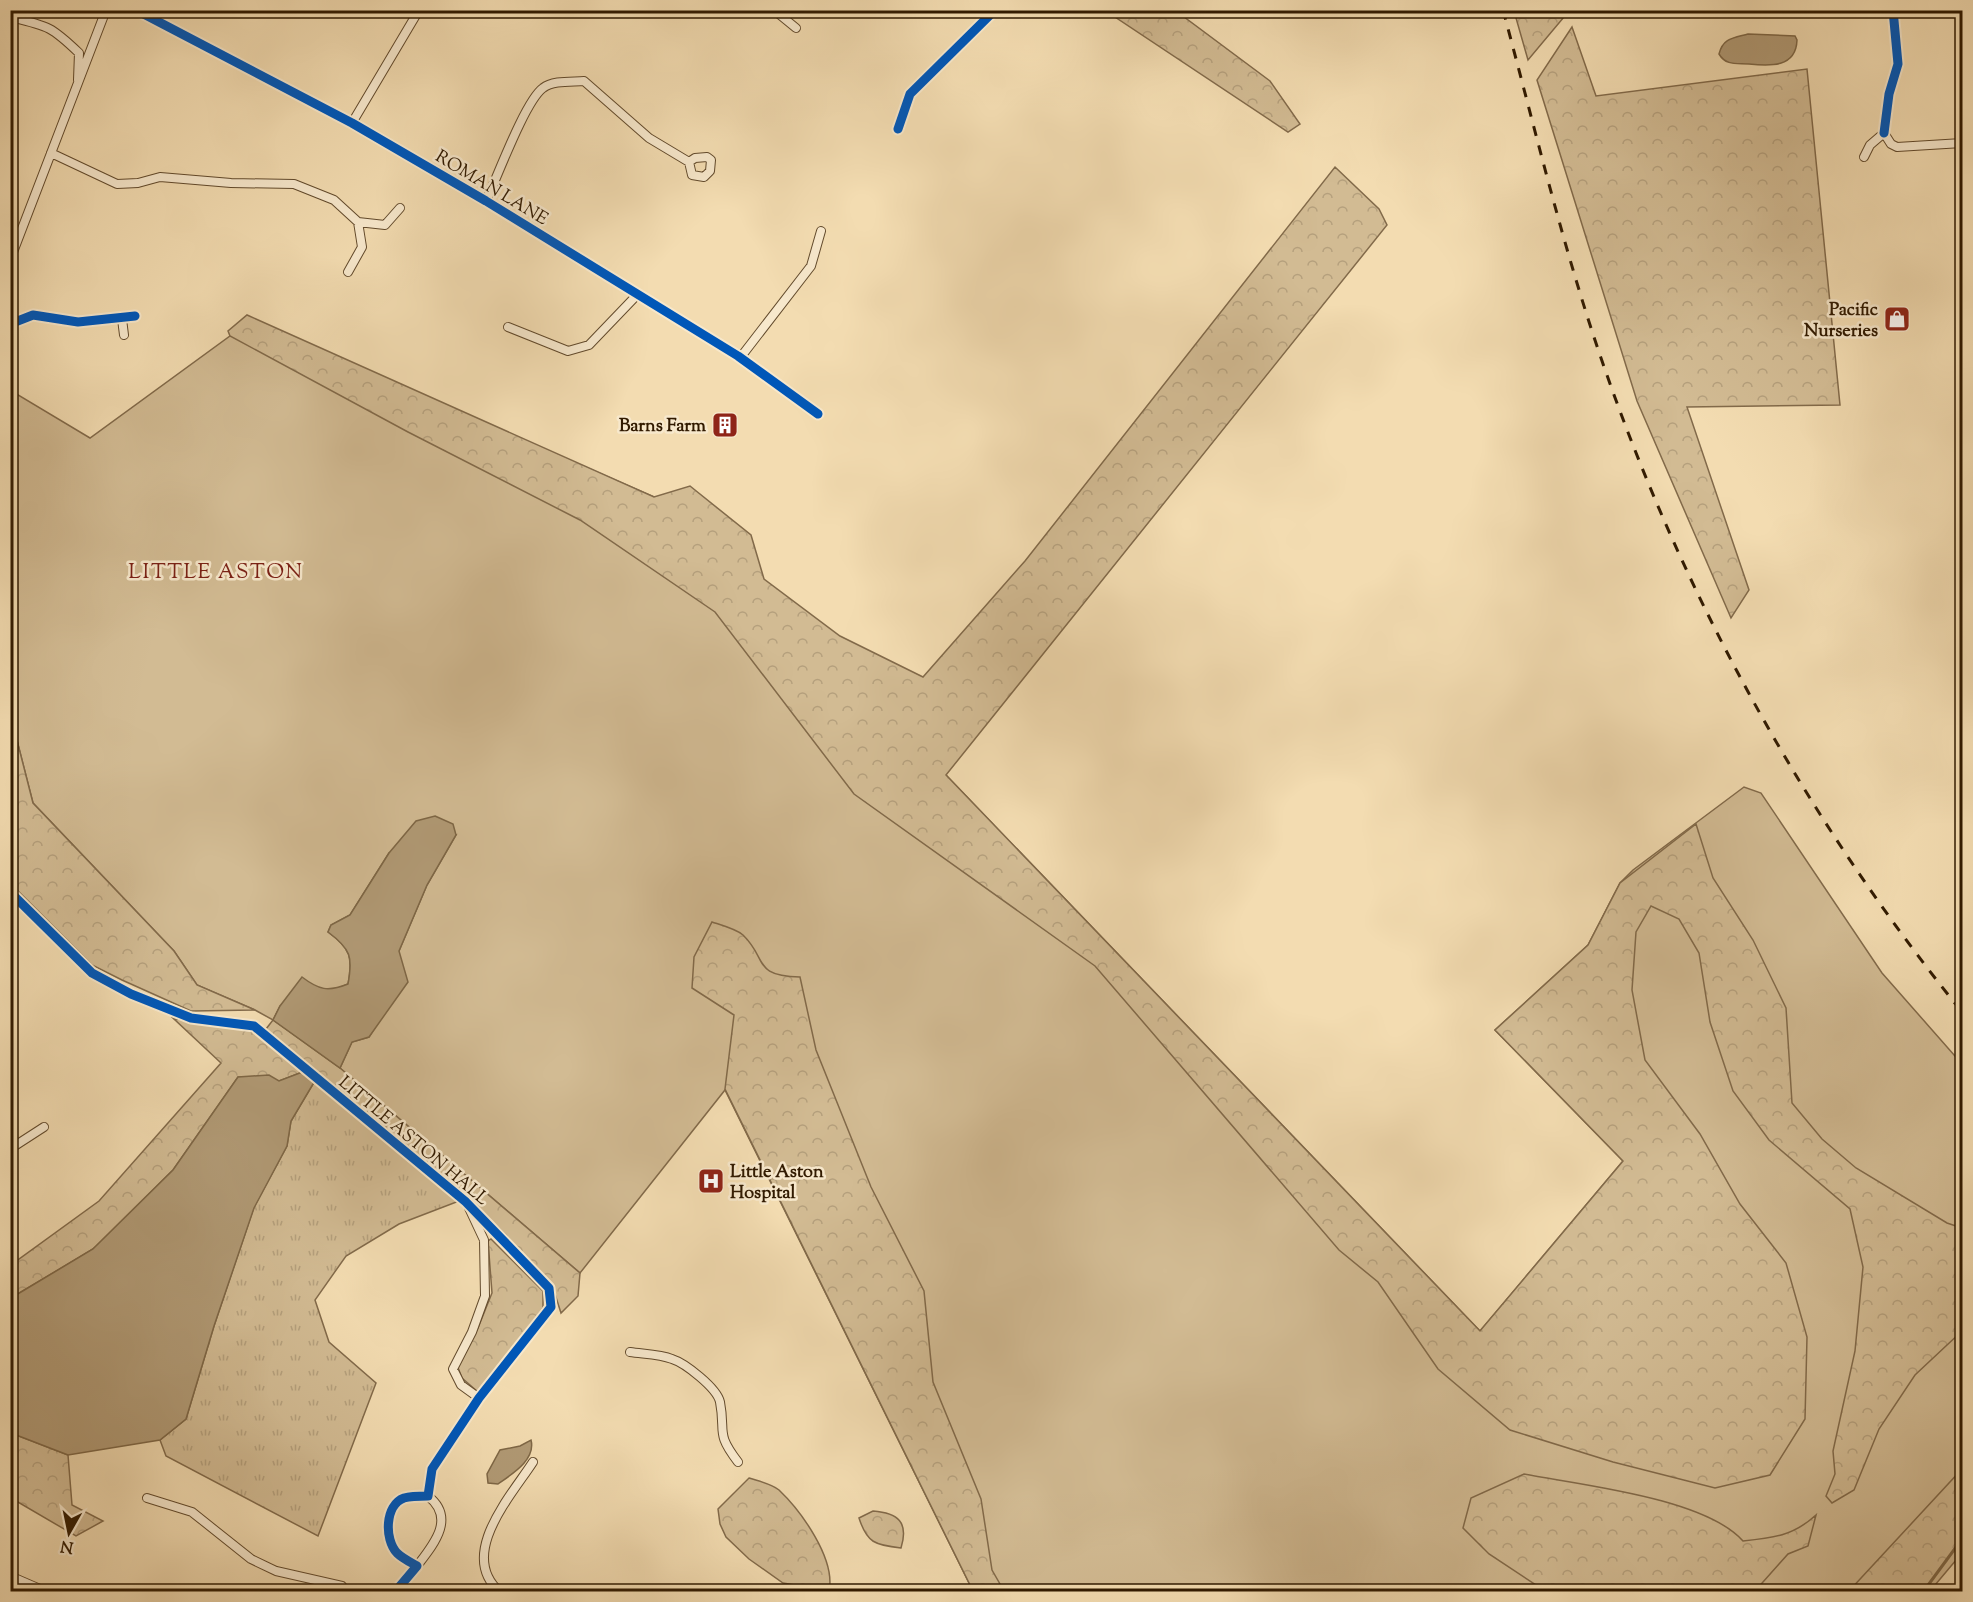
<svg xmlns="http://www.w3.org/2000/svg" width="1973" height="1602" viewBox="0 0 1973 1602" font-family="'Sorts Mill Goudy',serif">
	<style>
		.green { fill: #d2bb93; stroke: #826a4a; stroke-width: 1.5 }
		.forest { fill: url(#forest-crowns); stroke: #826a4a; stroke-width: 1.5 }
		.park { fill: url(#park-tufts); stroke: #826a4a; stroke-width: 1.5 }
		.water { fill: #b19a75; stroke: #7e6746; stroke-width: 1.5 }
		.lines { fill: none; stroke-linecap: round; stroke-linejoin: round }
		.stream { stroke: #7e6746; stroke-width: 3 }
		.street-casing { stroke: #624a2c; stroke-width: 10 }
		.street { stroke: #f7e8cc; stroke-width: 8 }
		.rail { stroke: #311a00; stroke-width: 3; stroke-dasharray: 10 10; stroke-linecap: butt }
		.cycleway-casing { stroke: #f7e8cc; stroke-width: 13 }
		.cycleway { stroke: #0057b8; stroke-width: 9 }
		.labels { text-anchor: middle; stroke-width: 5; stroke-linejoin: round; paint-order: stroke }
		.street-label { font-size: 18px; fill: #311a00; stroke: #f7e8cc }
		.poi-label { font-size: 18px; font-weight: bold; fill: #311a00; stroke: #f7e8cc; text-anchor: end }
		.quarter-label { font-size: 21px; letter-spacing: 1.5px; fill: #7a1f14; stroke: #f7e8cc }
	</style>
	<defs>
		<pattern id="forest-crowns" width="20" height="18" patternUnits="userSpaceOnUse" patternTransform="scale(1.5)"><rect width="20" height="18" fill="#d2bb93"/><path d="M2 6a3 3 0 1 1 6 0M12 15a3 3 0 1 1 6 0" fill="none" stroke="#b5a07d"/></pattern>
		<pattern id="park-tufts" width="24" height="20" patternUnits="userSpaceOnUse" patternTransform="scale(1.5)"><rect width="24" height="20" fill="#d2bb93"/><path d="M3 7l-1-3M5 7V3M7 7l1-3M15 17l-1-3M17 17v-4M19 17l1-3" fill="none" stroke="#b5a07d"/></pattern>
	</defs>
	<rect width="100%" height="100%" fill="#f3dcb1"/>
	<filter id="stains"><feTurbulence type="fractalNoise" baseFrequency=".00333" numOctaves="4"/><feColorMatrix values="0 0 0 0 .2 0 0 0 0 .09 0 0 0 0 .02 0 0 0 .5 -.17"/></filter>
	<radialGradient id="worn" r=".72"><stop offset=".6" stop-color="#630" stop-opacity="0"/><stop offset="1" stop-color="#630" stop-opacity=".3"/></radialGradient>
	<!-- green -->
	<path class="green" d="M230,336h55l369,161 292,278 534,556 143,-170 -128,-131 93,-85 32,-62 13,-13 111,-83 17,6 121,180 80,91v471l-51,56h-938l-248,-501 -145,183 -240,-205 12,-26 17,-5 15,-24 15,-62 28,-66 29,-50 -67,18 -39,62 -19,10 -3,7c23,17 25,25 20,52l-17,7 -16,-4 -35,19 -7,14 -18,-10 -58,-25 -23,-34 -141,-148 -23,-90v-323l80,48z"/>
	<!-- forest -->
	<path class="forest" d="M1106,11h70l94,70 30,43 -12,8z
		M1514,11v-1l55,1 -41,49z
		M1572,27l24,69 211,-27 33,336 -153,2 62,183 -18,28 -94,-217 -100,-321z
		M1335,167l44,42 8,16 -441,550 534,556 143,-170 -128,-131 93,-85 32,-62 76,-59 17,54 40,62 33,68 6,95 30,36 34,29 91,55 15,5v103l-47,44 -36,54 -25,61 -22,13 -6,-7 9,-22 -2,-23 22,-100 8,-84 -13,-58 -81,-69 -36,-49 -23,-69 -11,-69 -20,-34 -28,-13 -15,26 -4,58 13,70 55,74 40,70 46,59 21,74 -2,82 -35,56 -55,13 -102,-26 -103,-32 -72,-61 -60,-87 -39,-32 -244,-284 -241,-172 -139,-182 -135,-92 -172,-88 -178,-96 -2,-5 19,-16 407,182 36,-11 61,49 13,44 76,57 83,41 102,-116z
		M10,713l23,90 141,148 23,34 58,25 -64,1 -69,-31 -30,-15 -81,-81z
		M712,922c9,3 24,7 31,13 25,24 9,41 57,42l16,73 55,137 53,104 9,91 48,117 11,71 12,21h-31l-248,-502 9,-74 -42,-27 2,-31z
		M173,1018l79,12 53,41 -26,10 -41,-4 -65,93 -80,79 -82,49v-33l88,-64 122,-138z
		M273,1020l67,48 240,205 -2,23 -17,17 -8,-25 -53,-59 -234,-200z
		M491,1239l52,52v17l-65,84 -16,-14 -5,-13 21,-37 14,-35 -4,-52z
		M11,1433l57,22 4,50 31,16 -27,15 -65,-38z
		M1962,1469v84l-32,38h-81z
		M1524,1474c57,11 181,24 219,67 30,-3 50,-5 73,-26l-8,31 -20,8 -33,37h-210l-56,-37 -26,-26 8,-30z
		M749,1478c9,3 23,6 30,12 22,21 57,69 50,101l-46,-8 -34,-24 -23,-22 -6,-13 -2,-15z
		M873,1511c25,2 36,11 28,37 -26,-3 -34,-5 -42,-30z"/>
	<!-- park -->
	<path class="park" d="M316,1079l143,122 -60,23 -53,32 -31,44 14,42 47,41 -58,153 -152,-80 -6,-16 26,-21 28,-93 40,-119 33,-61 4,-25z"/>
	<!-- water -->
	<path class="water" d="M1748,34l47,2 2,4c-1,28 -27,26 -48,24 -12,-1 -23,2 -30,-10 4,-16 14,-16 29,-20z
		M435,816l18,8 3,11 -29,50 -28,66 9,31 -39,55 -17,5 -12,26 -67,-48 7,-14 22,-29c17,13 26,15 46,7 5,-27 3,-35 -20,-52l3,-7 19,-10 39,-62 27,-32z
		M305,1071l11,8 -25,42 -4,25 -33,62 -40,118 -28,93 -26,21 -92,15 -57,-22v-135l82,-49 80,-79 65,-93 31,-2 10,6z
		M531,1440c5,20 -19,34 -33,44l-10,-1 -1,-9 13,-24 20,-4z"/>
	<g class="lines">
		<!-- stream -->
		<path class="stream" d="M1923,1592l39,-53"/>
		<defs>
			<path id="street" d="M136,10l216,113 134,78 252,155 80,58
				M774,10l22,18
				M10,17c38,9 41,9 69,36l-1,27
				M352,123l67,-113
				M898,129l12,-35 85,-84
				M1884,133l5,-39 9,-30 -5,-54
				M1884,133l7,11 6,3 65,-4
				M51,153l66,31 21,-1 22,-6 71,6 63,1 40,16 24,22 27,3 15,-17
				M1864,157l6,-12 14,-12
				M486,201c11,-23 39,-100 57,-113 10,-8 29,-6 41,-7l65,57 40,24 3,13 12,2 6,-6 1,-11 -4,-3 -12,1 -6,4
				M10,260l96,-250
				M348,272l14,-25 -4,-25
				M122,319l2,16
				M10,324l23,-9 45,7 57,-6
				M508,327l60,24 21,-6 47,-49
				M740,358l71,-92 10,-35
				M10,892l82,81 39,21 60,24 63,8 212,176 83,86 2,19 -72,91 -47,71 -4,27c-7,0 -17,0 -24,2 -19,7 -20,41 -7,55 5,5 13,9 20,13l-22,26
				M10,1149l34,-22
				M469,1208l15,32 1,56 -13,36 -19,37 8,16 18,13
				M630,1352c13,2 30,2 42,7 13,4 45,29 48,43 6,31 -5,30 18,60
				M147,1498l45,14 59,47 25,12 66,15 5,6
				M417,1566c17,-22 39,-48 11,-70
				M10,1576l37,16
				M500,1592c-43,-37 11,-96 33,-130"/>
		</defs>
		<!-- street casing -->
		<use href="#street" class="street-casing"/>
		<!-- street -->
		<use href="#street" class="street"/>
		<!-- rail -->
		<path class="rail" d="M1503,10c29,107 54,213 88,318 80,246 208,483 371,684"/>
		<defs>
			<path id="cycleway" d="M136,10l216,113 134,78 252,155 80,58
				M898,129l12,-35 85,-84
				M1884,133l5,-39 9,-30 -5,-54
				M10,324l23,-9 45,7 57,-6
				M10,892l82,81 39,21 60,24 63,8 212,176 83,86 2,19 -72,91 -47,71 -4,27c-7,0 -17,0 -24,2 -19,7 -20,41 -7,55 5,5 13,9 20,13l-22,26"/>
		</defs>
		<!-- cycleway casing -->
		<use href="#cycleway" class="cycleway-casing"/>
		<!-- cycleway -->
		<use href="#cycleway" class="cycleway"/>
	</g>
	<!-- icons -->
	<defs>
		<symbol id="shop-square" viewBox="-11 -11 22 22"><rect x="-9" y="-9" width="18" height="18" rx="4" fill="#8f2418" stroke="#f7e8cc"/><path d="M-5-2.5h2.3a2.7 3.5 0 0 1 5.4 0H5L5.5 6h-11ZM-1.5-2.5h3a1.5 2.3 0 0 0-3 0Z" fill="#fff"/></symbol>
		<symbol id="building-square" viewBox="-11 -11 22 22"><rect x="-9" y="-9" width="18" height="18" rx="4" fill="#8f2418" stroke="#f7e8cc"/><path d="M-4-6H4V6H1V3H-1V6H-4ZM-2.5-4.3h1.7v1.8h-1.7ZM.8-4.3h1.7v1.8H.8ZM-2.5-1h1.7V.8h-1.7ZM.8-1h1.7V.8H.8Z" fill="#fff"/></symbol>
		<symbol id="hospital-square" viewBox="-11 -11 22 22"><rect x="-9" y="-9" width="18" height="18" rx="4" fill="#8f2418" stroke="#f7e8cc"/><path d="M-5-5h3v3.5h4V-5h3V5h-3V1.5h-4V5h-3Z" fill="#fff"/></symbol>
	</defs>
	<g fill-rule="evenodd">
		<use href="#shop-square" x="1882" y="304" width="30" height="30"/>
		<use href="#building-square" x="710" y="410" width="30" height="30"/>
		<use href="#hospital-square" x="696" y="1166" width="30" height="30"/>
	</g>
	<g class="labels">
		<!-- street labels -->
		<g class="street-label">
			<text transform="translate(492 187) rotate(31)" y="6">ROMAN LANE</text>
			<text transform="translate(414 1140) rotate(40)" y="6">LITTLE ASTON HALL</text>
		</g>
		<!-- poi labels -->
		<g class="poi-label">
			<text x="1878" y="315">Pacific<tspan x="1878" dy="21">Nurseries</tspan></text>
			<text x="706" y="431">Barns Farm</text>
			<text x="730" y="1177" text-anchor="start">Little Aston<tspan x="730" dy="21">Hospital</tspan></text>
		</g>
		<!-- quarter labels -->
		<g class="quarter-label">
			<text x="216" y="578">LITTLE ASTON</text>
		</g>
	</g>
	<!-- margin -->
	<rect width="1973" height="1602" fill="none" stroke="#f3dcb1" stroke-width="36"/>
	<rect x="12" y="12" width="1949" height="1578" fill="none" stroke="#311a00" stroke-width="3"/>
	<rect x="18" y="18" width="1937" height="1566" fill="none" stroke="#311a00" stroke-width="1.5"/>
	<!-- north arrow -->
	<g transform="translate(69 1533) rotate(189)" stroke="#f7e8cc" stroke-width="4.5" paint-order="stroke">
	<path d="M0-4.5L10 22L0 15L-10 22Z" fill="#311a00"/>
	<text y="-9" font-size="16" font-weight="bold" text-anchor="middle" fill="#311a00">N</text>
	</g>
	<rect width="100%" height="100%" filter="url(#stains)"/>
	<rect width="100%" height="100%" fill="url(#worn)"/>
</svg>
